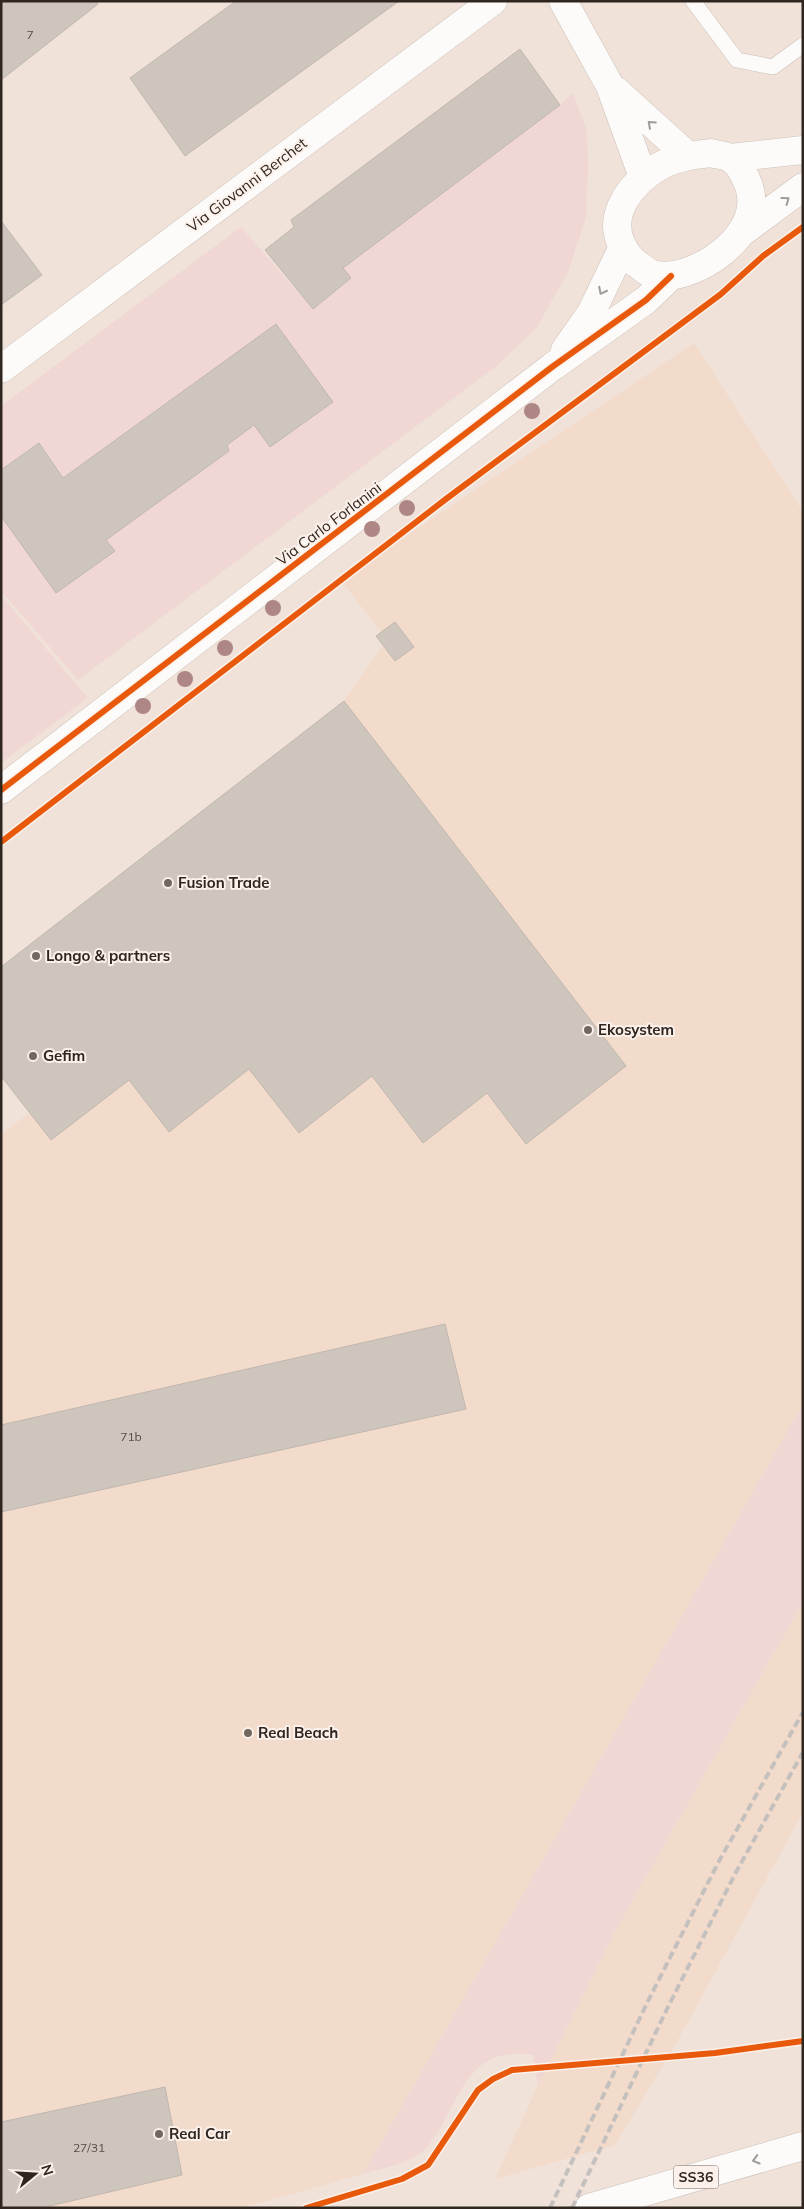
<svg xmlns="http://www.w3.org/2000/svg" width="804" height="2209" viewBox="0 0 804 2209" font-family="Mulish,sans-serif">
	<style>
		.built { fill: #f3dbcb }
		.green { fill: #f0d7d4 }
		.building { fill: #cec5bd; stroke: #c0b7ae }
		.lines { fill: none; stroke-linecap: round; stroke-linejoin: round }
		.lane-casing { stroke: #cbc0b9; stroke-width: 16 }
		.street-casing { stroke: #cbc0b9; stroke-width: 29 }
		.highway-casing { stroke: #cbc0b9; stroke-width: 29 }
		.lane { stroke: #fdfbf9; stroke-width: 15 }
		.street { stroke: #fdfbf9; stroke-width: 28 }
		.highway { stroke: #fdfbf9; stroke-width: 28 }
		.rail { stroke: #c4c0be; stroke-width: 4; stroke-dasharray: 8 4; stroke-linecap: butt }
		.cycleway-casing { stroke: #fcf1ea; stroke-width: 9 }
		.cycleway { stroke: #e8590c; stroke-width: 6 }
		.tree { fill: #ae8685 }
		.oneway { stroke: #a09b97 }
		.poi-dot { fill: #736860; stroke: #fcf1ea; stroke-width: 2 }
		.labels { text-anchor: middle; stroke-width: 4; stroke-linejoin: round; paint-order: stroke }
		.number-label { font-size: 12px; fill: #574e46 }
		.shield { fill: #fcf1ea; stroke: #6c635c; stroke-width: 1 }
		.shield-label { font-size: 14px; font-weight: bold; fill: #2f261f }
		.street-label { font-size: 15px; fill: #2f261f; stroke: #fcf1ea }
		.poi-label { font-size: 15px; font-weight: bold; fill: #2f261f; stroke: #fcf1ea; text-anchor: start }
	</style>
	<rect width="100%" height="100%" fill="#f0e2d9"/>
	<!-- built -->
	<path class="built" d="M694,343l109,169v892l-440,770 -122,34h-240v-1074l29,-21 -29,-37 343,-375 43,-61 -46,-60z
		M803,1602v210l-125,228 -63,105 -120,34 43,-94 80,-159z"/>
	<!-- green -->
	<path class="green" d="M573,93l14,38 1,37 -2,49 -18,55 -31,55 -38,37 -421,316 -77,-89v-185l240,-179 72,82 38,-30 -8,-11 217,-163z
		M1,595l87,103 -87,65z
		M803,1404v198l-185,324 -80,159 -5,-30c-68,-11 -72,48 -104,90 -16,19 -44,22 -66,29z"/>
	<!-- building -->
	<path class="building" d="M1,1h96l1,3 -97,76z
		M236,1h163l-214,155 -55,-78z
		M520,49l40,56 -217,163 8,10 -38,31 -48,-59 29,-23 -3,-7z
		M1,221l41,54 -41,30z
		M276,324l57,78 -63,45 -16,-22 -27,20 2,6 -123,89 9,11 -59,42 -55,-77v-46l38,-27 24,35z
		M395,622l19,25 -19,14 -19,-25z
		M344,701l282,365 -100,78 -39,-51 -64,50 -51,-67 -73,57 -50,-64 -80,63 -40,-52 -78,60 -50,-64v-109z
		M445,1324l21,85 -465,103v-87z
		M165,2087l17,88 -141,33h-40v-86z"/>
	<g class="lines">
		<defs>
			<path id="lane" d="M693,1l44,59 36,7 30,-22"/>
			<path id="street" d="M563,1l47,85 33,91
				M615,90l73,66
				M711,153c6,2 14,2 19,5 7,4 13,14 16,21 21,42 -23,81 -60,93 -10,3 -22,6 -33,2 -5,-1 -9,-5 -13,-8 -9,-5 -15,-14 -19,-23 -14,-31 13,-62 39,-77 16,-9 34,-11 51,-13z
				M730,158l73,-8
				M741,233l62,-46
				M565,350l26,-37 32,-66
				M1,369l492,-368
				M1,790l551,-423 94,-67 25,-24"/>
			<path id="highway" d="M589,2208l214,-62"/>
		</defs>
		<!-- lane casing -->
		<use href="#lane" class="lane-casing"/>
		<!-- street casing -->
		<use href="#street" class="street-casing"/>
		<!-- highway casing -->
		<use href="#highway" class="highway-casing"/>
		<!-- lane -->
		<use href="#lane" class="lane"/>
		<!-- street -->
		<use href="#street" class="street"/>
		<!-- highway -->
		<use href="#highway" class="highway"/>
		<!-- rail -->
		<path class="rail" d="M550,2208l96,-203 72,-142 85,-151
			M572,2208l95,-199 68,-135 68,-122"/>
		<defs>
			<path id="cycleway" d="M1,790l551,-423 94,-67 25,-24
				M1,842l445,-343 275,-205 42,-38 40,-29
				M306,2208l96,-29 26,-14 50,-75 15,-11 19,-9 203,-17 88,-12"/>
		</defs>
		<!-- cycleway casing -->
		<use href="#cycleway" class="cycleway-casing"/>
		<!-- cycleway -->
		<use href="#cycleway" class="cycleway"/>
	</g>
	<!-- trees -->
	<g class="tree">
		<circle cx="532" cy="411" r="8"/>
		<circle cx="407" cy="508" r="8"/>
		<circle cx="372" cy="529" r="8"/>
		<circle cx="273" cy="608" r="8"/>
		<circle cx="225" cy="648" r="8"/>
		<circle cx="185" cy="679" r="8"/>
		<circle cx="143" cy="706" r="8"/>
	</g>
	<!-- one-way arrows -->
	<defs><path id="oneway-chevron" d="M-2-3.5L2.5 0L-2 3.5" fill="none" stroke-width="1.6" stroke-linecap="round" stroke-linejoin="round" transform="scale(1.25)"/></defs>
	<g class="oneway">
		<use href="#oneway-chevron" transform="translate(651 124) rotate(-138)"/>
		<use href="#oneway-chevron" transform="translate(786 200) rotate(-36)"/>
		<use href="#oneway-chevron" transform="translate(602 291) rotate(117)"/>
		<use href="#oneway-chevron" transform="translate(756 2160) rotate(164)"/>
	</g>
	<!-- markers -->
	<g class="poi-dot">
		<circle cx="168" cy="883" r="5"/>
		<circle cx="36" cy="956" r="5"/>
		<circle cx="588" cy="1030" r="5"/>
		<circle cx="33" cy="1056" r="5"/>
		<circle cx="248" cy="1733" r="5"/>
		<circle cx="159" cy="2134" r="5"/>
	</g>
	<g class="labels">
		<!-- number labels -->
		<g class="number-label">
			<text x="30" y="39">7</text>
			<text x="131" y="1441">71b</text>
			<text x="89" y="2152">27/31</text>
		</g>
		<!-- shield labels -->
		<rect class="shield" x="673.5" y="2165.5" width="45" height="23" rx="4"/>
		<g class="shield-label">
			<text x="696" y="2182">SS36</text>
		</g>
		<!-- street labels -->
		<g class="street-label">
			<text transform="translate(247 185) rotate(-37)" y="5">Via Giovanni Berchet</text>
			<text transform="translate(329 524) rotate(-37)" y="5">Via Carlo Forlanini</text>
		</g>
		<!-- poi labels -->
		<g class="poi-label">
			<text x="178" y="888">Fusion Trade</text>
			<text x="46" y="961">Longo &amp; partners</text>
			<text x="598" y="1035">Ekosystem</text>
			<text x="43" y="1061">Gefim</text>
			<text x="258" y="1738">Real Beach</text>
			<text x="169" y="2139">Real Car</text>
		</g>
	</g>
	<!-- border -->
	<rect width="804" height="2209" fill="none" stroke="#2f261f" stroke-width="5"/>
	<!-- north arrow -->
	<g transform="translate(35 2174) rotate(72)" stroke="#fcf1ea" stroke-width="4" paint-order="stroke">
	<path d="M0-4L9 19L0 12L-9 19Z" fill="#2f261f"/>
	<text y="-8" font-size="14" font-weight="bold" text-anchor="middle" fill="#2f261f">N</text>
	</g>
</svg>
